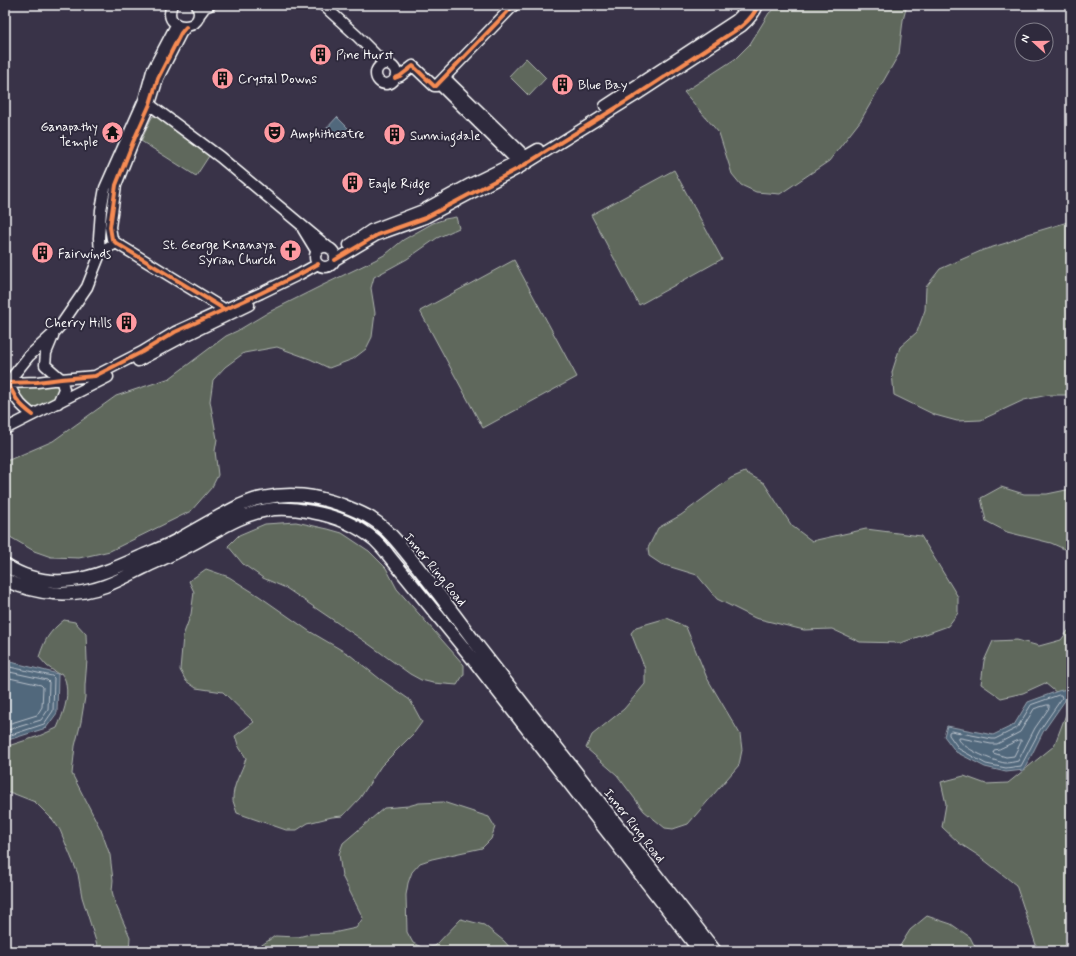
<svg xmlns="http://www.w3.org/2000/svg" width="1076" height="956" viewBox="0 0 1076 956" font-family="Mynerve,sans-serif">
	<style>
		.green { fill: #5e685c; stroke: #aeb4ae }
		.water { fill: #51677c; stroke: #97a4b0 }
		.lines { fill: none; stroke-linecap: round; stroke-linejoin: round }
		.shore { stroke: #b9c2cb; stroke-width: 1 }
		.minor-casing { stroke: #fff; stroke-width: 13 }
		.major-casing { stroke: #fff; stroke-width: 15 }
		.minor { stroke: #2f2a3d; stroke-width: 10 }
		.major { stroke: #2f2a3d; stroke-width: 12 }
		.cycleway-casing { stroke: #2f2a3d; stroke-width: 6 }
		.cycleway { stroke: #f68b52; stroke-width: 4 }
		.labels { text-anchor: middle; stroke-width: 4; stroke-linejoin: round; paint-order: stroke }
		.poi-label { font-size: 13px; fill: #fff; stroke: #2f2a3d; text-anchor: start }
		.street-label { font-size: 13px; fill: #fff; stroke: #2f2a3d }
	</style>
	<rect width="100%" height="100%" fill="#393348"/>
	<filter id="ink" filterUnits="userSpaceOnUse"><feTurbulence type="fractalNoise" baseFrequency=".025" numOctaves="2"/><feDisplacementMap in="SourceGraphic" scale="8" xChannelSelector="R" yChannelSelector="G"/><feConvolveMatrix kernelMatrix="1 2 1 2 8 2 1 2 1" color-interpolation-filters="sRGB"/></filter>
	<g filter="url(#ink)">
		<!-- green -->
		<path class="green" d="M779,5h128l-4,15 -4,34 -38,66 -32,41 -49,33 -24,-2 -15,-7 -9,-11 -13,-41 -35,-41 51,-33 15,-15 19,-31z
			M526,58l20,20 -17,18 -20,-20z
			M153,116h5l51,40 -13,20 -55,-35 10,-22z
			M674,170l48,89 -83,46 -48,-90z
			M456,217l3,11 -22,10 -30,21 -33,18 -3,11 4,25 -3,24 -6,12 -13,10 -24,9 -19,-9 -33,-12 -33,6 -19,14 -12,13 -3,21 7,38 -2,12 3,24 -6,12 -21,24 -81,40 -31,7 -28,-1 -17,-6 -29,-17v-74h4l44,-19 63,-45 54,-18 56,-42 11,-5 32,-19 52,-26 54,-26 11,-6 17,-14 30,-17 12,-4z
			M1071,221v174h-23l-24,5 -43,20 -24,1 -22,-6 -41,-20 -2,-23 8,-25 17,-15 8,-22 1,-23 14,-18 43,-19 23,-7 22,-9z
			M514,260l63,117 -94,51 -63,-117z
			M55,384l5,4 -6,13c-9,4 -20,12 -30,3 -3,-3 -5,-10 -7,-15v-1z
			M745,472l19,11 28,43 20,15 54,-12 55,7 37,61v16l-10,13 -47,17 -41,-1 -28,-13 -28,1 -49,-12 -38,-19 -20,-24 -36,-11 -12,-8 -1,-8 10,-20 23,-13 50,-37z
			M1001,487l23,7h23l24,-5v63l-20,-9 -44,-11 -21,-11 -5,-23z
			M296,522l32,7 14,4 27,18 17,17 11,21 67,76v9l-7,11 -24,-2 -12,-3 -11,-6 -40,-29 -84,-57 -23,-10 -20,-14 -15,-18 11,-11 26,-11z
			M206,569l23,8 30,19 50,35 41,24 30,24 30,21 12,22 -8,11 -33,33 -21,32 -17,18 -11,1 -24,6 -11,7h-11l-49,-17c-1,-4 -3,-8 -4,-12 -1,-16 9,-29 13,-43l-7,-11 -4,-11 19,-14 -31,-30 -27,-4 -10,-7 -6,-11 3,-34 8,-22 3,-22 -5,-11z
			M667,618l19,9 21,51 33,56 2,16 -3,15 -51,59 -15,5 -8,-1 -21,-17 -27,-36 -31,-27 6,-13 32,-26 21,-25v-15l-14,-36 5,-6z
			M64,620l11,2 11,12 1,26 -2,25v12l-4,25 -6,24 -3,28 29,56 9,25 3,25 -1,11 3,12 15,34 -1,14h-30l-17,-54 -4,-23 -18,-44 -7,-10 -18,-18 -23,-9h-7v-46l34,-11 18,-8c6,-14 12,-28 9,-44 0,-4 -3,-8 -5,-11l-3,1 -11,-8 -8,-9c6,-18 10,-25 25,-37z
			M1071,627v324h-33l-22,-66 -37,-29 -20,-13 -17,-16 4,-23 -5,-22 23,-6 22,8 22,-1 46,-37 16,-42 -25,-21 -22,10 -22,5 -20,-14 3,-23 9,-20 24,-1 22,6 22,-6z
			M443,802l46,15 6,10 -4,12 -9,9 -50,11 -12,4 -8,9 -4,11 -2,12 1,37 6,11 10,5 12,-2 26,-27 23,6 20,16 9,10h-260l22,-15 23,1 12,-3 23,-1 23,-5 7,-10 -21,-42 -3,-22 4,-11 41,-35 24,-2 11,-3z
			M927,916l24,8 19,13 7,14h-79v-2l12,-19z"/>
		<!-- water -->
		<path class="water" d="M337,117l11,11 -11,11 -11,-10z
			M7,661l51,13 -1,39 -11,15 -41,13v-79z
			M1067,689l-1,10 -23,33 -19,38 -18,2 -21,-5 -29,-15 -12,-16 3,-10 46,9 21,-10 14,-23 30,-11z"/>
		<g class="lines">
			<!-- shore -->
			<path class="shore" d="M5,666l47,10 2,2 -1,33 -9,13 -39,13
				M5,671l42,9 2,2 -1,28 -7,10 -36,11
				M5,677l36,8 2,2 -1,20 -5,8 -32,10
				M1059,695h2l1,3 -22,32 -19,36 -15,2 -20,-4 -27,-15 -10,-14v-3l2,-1 41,8h3l22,-11 14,-23z
				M1047,705h2v3l-14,20 -17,33c-4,1 -9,2 -13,2 -12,-2 -39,-13 -46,-23v-2h2l30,6h6l23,-12 14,-23z
				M1019,740h2v2l-7,14 -8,1 -13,-4 1,-3 5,-1z"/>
			<defs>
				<path id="minor" d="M172,5c-12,28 37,28 25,0
					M323,5l34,31 28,28
					M199,15l6,-8 5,-2
					M186,27l-5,6 -23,45 -8,26 -17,38 -17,43 -6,42 2,12 4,4 108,66
					M376 74a10 10 0 1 1 20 0a10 10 0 1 1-20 0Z
					M395,78l5,-2 13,-10 21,20h2l78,-81
					M445,78l80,78 4,5
					M439,84l78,77 3,5
					M145,101l75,56 109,91
					M605,106l131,-86 8,-8 4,-7
					M303,229l14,23
					M349,245l22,-15 52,-20 47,-26 47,-23 21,-12
					M315 257a10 10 0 1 1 20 0a10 10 0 1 1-20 0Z
					M100,254l-1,-16 2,-28 4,-22 39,-88 8,-29 22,-42 2,-5
					M335,260l42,-25 48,-17 96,-51 114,-71 107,-70c7,-6 13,-12 16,-21
					M53,336l-7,17 -1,12 16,14 3,10 -6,14
					M138,361l41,-22 70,-34
					M5,386l24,-30 24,-22 8,-9 26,-38 13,-33 5,-5 11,-6
					M33,415c-15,-11 -17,-16 -25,-32l29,-1 24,-3 34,-3 47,-24 33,-20 86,-39 39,-19 18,-10
					M5,429l103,-52"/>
				<path id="major" d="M5,565c46,30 89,13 135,-8 13,-6 28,-11 41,-19 19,-11 38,-22 58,-32 7,-3 15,-7 23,-8 29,-6 52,-3 80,7 10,4 21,8 30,14 16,10 28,26 40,41 21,26 42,54 62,81l241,310
					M5,580c32,15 67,18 100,6 13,-5 26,-12 38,-18 21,-10 41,-19 60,-30 20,-11 41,-24 64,-28 15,-3 30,-1 45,2 23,4 45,13 63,28 5,5 10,10 14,16l83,102 228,293"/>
			</defs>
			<!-- minor casing -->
			<use href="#minor" class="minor-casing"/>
			<!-- major casing -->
			<use href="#major" class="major-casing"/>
			<!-- minor -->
			<use href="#minor" class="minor"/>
			<!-- major -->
			<use href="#major" class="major"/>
			<defs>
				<path id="cycleway" d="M186,27l-5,6 -23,45 -8,26 -17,38 -17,43 -6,42 2,12 4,4 108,66
					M395,78l5,-2 13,-10 21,20h2l78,-81
					M335,260l42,-25 48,-17 96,-51 114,-71 107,-70c7,-6 13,-12 16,-21
					M33,415c-15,-11 -17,-16 -25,-32l29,-1 24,-3 34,-3 47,-24 33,-20 86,-39 39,-19 18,-10"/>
			</defs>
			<!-- cycleway casing -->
			<use href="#cycleway" class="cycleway-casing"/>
			<!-- cycleway -->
			<use href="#cycleway" class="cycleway"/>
		</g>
	</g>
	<!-- icons -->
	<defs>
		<symbol id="building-disc" viewBox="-11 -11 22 22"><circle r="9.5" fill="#ff9aa2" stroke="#2f2a3d"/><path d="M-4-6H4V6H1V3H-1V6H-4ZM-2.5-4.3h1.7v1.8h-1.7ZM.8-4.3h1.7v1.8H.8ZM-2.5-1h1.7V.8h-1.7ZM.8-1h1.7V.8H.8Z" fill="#111"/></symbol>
		<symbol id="temple-disc" viewBox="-11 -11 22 22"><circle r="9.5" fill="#ff9aa2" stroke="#2f2a3d"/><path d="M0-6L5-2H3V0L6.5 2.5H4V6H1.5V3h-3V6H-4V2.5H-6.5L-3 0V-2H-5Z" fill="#111"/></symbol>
		<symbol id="theatre-disc" viewBox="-11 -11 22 22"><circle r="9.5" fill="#ff9aa2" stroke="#2f2a3d"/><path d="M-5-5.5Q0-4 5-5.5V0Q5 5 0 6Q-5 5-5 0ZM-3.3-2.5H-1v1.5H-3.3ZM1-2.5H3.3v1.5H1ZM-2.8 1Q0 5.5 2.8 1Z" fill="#111"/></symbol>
		<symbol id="church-disc" viewBox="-11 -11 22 22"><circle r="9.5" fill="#ff9aa2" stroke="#2f2a3d"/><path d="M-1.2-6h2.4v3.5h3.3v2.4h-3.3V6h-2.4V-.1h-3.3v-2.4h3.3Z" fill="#111"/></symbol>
	</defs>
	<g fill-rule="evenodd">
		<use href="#building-disc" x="308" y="42" width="25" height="25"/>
		<use href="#building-disc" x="210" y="66" width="25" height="25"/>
		<use href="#building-disc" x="550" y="72" width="25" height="25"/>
		<use href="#temple-disc" x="100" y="120" width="25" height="25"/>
		<use href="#theatre-disc" x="262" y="120" width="25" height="25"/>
		<use href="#building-disc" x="382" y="122" width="25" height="25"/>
		<use href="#building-disc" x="340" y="170" width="25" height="25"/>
		<use href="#church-disc" x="278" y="238" width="25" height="25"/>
		<use href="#building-disc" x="30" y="240" width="25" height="25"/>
		<use href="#building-disc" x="114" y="310" width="25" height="25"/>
	</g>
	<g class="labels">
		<!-- poi labels -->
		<g class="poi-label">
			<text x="336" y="59">Pine Hurst</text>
			<text x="238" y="83">Crystal Downs</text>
			<text x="578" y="89">Blue Bay</text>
			<text x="98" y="131" text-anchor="end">Ganapathy<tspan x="98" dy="15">Temple</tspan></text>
			<text x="290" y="138">Amphitheatre</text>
			<text x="410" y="140">Sunningdale</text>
			<text x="368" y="188">Eagle Ridge</text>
			<text x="276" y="249" text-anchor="end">St. George Knanaya<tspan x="276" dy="15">Syrian Church</tspan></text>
			<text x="58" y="258">Fairwinds</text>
			<text x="112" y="327" text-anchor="end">Cherry Hills</text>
		</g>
		<!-- street labels -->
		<g class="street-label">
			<text transform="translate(436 569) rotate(51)" y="5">Inner Ring Road</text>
			<text transform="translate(635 825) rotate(52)" y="5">Inner Ring Road</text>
		</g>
	</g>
	<!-- margin -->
	<rect width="1076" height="956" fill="none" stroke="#2f2a3d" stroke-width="20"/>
	<rect x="10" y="10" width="1056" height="936" fill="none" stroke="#fff" stroke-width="1.5" filter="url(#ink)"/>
	<!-- north arrow -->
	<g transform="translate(1034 42) rotate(291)"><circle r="19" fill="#2f2a3d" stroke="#827f8b"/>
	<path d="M0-3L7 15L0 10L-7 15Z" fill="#ff9aa2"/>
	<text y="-6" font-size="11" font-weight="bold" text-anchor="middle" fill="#ffffff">N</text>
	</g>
</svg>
